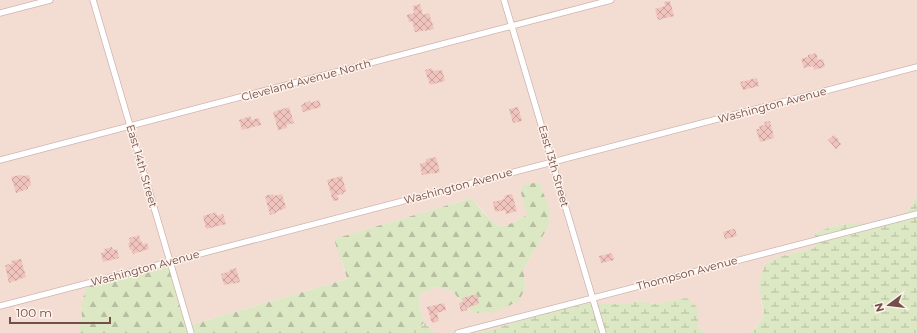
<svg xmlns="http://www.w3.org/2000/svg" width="917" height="333" viewBox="0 0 917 333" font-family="Montserrat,sans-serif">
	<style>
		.residential { fill: #f3ddd3 }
		.forest { fill: url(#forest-firs) }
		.wetland { fill: url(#wetland-marsh) }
		.building { fill: url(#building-cross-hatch) }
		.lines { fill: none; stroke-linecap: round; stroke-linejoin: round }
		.street-casing { stroke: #cfb4af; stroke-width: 7 }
		.street { stroke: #fff; stroke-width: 5.5 }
		.labels { text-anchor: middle; stroke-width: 3; stroke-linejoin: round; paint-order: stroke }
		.street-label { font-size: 11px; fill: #734f4b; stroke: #fef2eb }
	</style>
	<defs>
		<pattern id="forest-firs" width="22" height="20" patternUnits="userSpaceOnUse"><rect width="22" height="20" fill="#dce8c4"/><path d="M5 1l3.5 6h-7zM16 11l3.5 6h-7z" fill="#b7bea1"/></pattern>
		<pattern id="wetland-marsh" width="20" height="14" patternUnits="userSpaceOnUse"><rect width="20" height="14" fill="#dce8c4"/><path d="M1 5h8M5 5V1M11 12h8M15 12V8" fill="none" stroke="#b7bea1"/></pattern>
		<pattern id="building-cross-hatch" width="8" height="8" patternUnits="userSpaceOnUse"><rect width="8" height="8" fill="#f0c4bd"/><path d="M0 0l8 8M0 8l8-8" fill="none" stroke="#c7a29c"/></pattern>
	</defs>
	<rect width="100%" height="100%" fill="#fbede5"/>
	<!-- residential -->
	<path class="residential" d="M0,0h917v195l-6,11 -8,10 -19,6 -15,1h-18l-17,3 -17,6 -2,3 2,12 -35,9 -17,8 -4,36 3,16 -9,13 -6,4h-43l-8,-6v-19l-44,-4 -13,-3 -17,3h-39l-57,12 -30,12 -23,5h-40l-12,-12 -4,-16 2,-12 15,-6 17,4 9,12 63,-15 -1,-19 25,-44 -28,-32 7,22 -16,8 -11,4 -8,-5 -12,-13 -9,-11 -137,41 12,40 -160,47 -106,-21 1,12 -2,6v10h-80z"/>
	<!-- forest -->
	<path class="forest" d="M539,182l10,26v17l-25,44 1,19 -6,13 -24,11 -21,1 -12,-10 -9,-12 -17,-4 -15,6 -2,12 5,18 -9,7 -10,3h-325v-10l2,-6 -1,-12 6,-20 86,-23 14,64 160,-47c-3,-14 -9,-26 -13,-40l138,-41c8,11 17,22 29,29l11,-4 15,-8 -6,-22 2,-8z"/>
	<!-- wetland -->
	<path class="wetland" d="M917,195v138h-168l6,-4 9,-13 -5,-33 6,-19 17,-8 34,-9 -1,-12 2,-3 17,-6 17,-3h18l15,-1 19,-6 8,-10z
		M687,298l11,10v19l8,6h-231l23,-5 30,-12 57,-12h39l17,-3 13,3z
		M423,321l12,12h-30l10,-3 9,-6z"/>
	<!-- building -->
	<path class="building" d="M670,1l4,15 -16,4 -3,-11 10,-3 -1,-4z
		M420,4l3,11 6,-2 5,16 -9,2v-1l-3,1h-1l-6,1 -3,-11 -3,1 -2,-7 7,-2 -1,-7z
		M816,53l2,7 5,-1 2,8 -11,3 -1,-4 -9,2 -3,-9 7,-2v-2z
		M432,68l1,3 5,-1 1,1 3,-1 3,11 -15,4 -5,-15z
		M757,78l2,8 -16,4 -3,-8z
		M319,100l2,7 -18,5 -2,-7 3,-1v-1l6,-2v2z
		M289,107l5,16 -8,2 1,3 -9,2 -5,-18z
		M518,107l4,14 -9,2 -4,-14z
		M250,116l2,4 7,-2 2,7 -19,5 -3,-10z
		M770,121l4,17 -14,4 -4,-13h4l-1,-3 6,-1 -1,-3z
		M834,135l5,5 -1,1 3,3 -5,5 -8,-9z
		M436,157l4,15 -8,2v-1l-10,2 -2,-11 6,-2v-3z
		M20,175l4,1 5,-1 2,10 -3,2v2l-12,4 -5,-16z
		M342,176l4,15 -3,2v1l-6,1 2,5 -6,1 -6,-21z
		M273,194l1,2 8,-2 4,14 -10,4v1l-6,2 -5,-19z
		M512,194l5,17 -11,3 -1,-4 -10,2 -2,-10 12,-3 -1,-3z
		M216,212l1,4 6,-2 3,10 -20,5 -3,-13z
		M733,229h2l2,7 -12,3 -2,-7z
		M139,235l2,7h1v2l5,-1 2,6 -16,5 -1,-4h-2l-2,-7h2l-1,-5z
		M112,247l1,3 4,-1 2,9 -10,3v-1l-6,2 -2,-9 4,-1 -1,-3z
		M612,253l2,7 -13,3 -2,-7z
		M21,259l5,18 -17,6 -4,-18 7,-1 -1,-3z
		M236,268l4,14 -7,2v-1l-9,2 -3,-11 9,-3 -1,-1z
		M477,294l2,10 -10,3 -2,1v2l-6,2 -2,-9 4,-1 -1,-4z
		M444,303l2,7 -9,3 2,8 -7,2 -5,-16z"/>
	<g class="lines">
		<defs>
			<path id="street" d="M93,0l98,333
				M504,0l99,333
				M0,13l50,-13
				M0,160l611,-160
				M0,306l917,-239
				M458,333l459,-119"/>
		</defs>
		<!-- street casing -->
		<use href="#street" class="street-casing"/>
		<!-- street -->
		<use href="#street" class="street"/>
	</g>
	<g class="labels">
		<!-- street labels -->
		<g class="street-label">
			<text transform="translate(306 80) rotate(-15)" y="4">Cleveland Avenue North</text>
			<text transform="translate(772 105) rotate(-15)" y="4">Washington Avenue</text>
			<text transform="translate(142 166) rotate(74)" y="4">East 14th Street</text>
			<text transform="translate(554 166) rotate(74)" y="4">East 13th Street</text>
			<text transform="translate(458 186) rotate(-15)" y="4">Washington Avenue</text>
			<text transform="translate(145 268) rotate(-15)" y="4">Washington Avenue</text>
			<text transform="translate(687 273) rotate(-15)" y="4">Thompson Avenue</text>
		</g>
	</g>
	<!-- north arrow -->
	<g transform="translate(889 305) rotate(255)" stroke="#fef2eb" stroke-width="3" paint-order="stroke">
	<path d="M0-3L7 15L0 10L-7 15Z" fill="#734f4b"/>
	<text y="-6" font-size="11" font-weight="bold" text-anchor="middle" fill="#734f4b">N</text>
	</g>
	<!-- scale -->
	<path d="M10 317v6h100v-6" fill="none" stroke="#734f4b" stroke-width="2"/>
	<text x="16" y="317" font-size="12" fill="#734f4b" stroke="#fef2eb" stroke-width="3" paint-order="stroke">100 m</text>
</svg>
